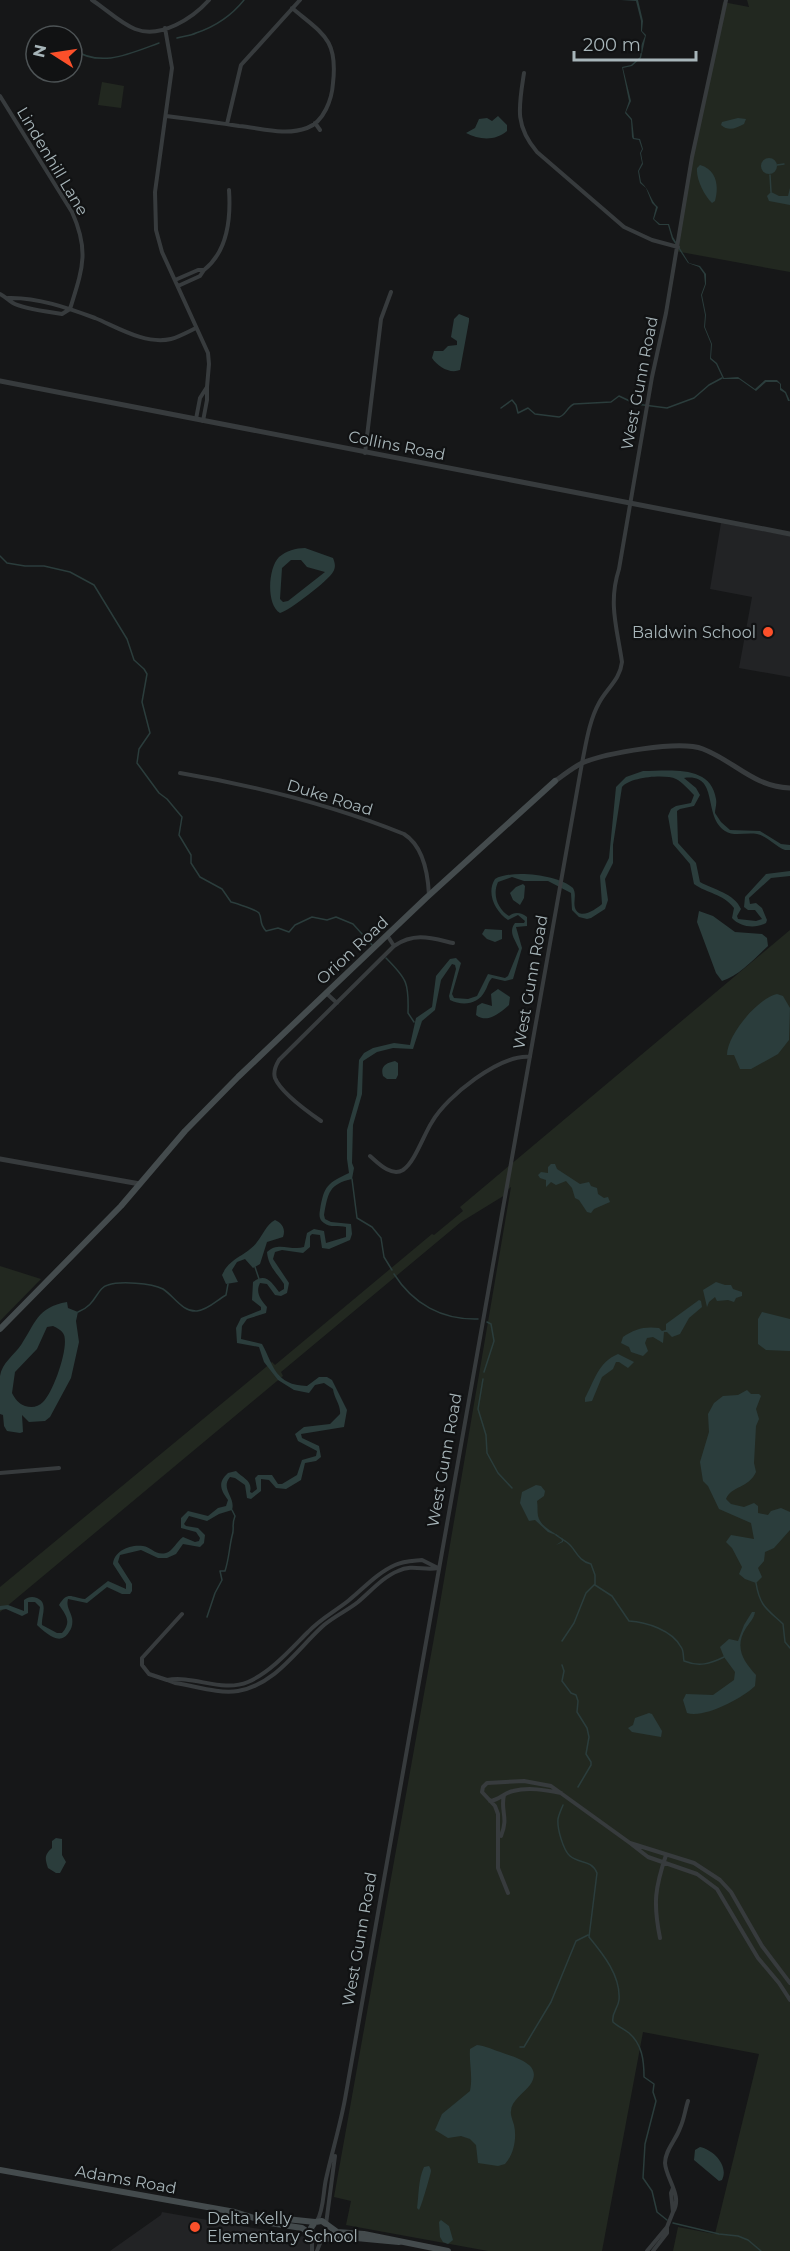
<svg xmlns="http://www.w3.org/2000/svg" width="790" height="2251" viewBox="0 0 790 2251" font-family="Montserrat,sans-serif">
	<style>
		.built { fill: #222325 }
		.green { fill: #222820 }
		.water { fill: #2b3d3c; fill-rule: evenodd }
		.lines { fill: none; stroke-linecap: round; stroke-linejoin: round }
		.stream { stroke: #2b3d3c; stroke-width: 1.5 }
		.minor { stroke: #373b3d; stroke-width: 4 }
		.tertiary { stroke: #373b3d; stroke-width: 5 }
		.secondary { stroke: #444b4d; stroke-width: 6 }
		.poi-dot { fill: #fc502a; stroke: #111213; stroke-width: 2 }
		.labels { text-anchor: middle; stroke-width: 4.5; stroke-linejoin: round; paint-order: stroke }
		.street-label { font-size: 16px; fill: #a7b5b9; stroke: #111213 }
		.poi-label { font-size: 16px; fill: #a7b5b9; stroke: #111213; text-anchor: end }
	</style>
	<rect width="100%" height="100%" fill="#161718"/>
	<!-- built -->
	<path class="built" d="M721,523l69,13v141l-51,-9 13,-71 -42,-8z
		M162,2212l149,26 -1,13h-200l51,-36z"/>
	<!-- green -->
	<path class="green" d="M747,0h43v272l-115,-21 48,-249 26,5z
		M102,82l22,4 -3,22 -23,-3z
		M790,930v1321h-117l5,-24 37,7 44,-180 -116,-22 -41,219h-114l-142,-26 5,-24 -17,-4 103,-576 74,-434 -5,4 -1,4 -44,27 -180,150 2,4 -283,236v-25l272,-225 3,3 157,-131 2,1 29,-24 -3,-4z
		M0,1266l41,13 -41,42z"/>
	<!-- water -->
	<path class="water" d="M621,0h17l5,21 -1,10 4,4 -5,23 -9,8 -9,2 8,33 -5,11 6,7 2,19 6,1 3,10 -2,4 2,11 -4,7 2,11c10,9 9,19 17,25l-4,12 6,5h9l4,13 16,26 11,3 6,8v10l-4,11 4,20 -1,12 7,17 -1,14 6,5 7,15 14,-1 17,12 10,-9h12l4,4v4l5,4 4,9h-2l-3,-8 -5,-3v-6l-3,-2h-11l-10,9 -17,-12h-16l-7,-15 -6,-5 1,-15 -7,-17 1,-12 -4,-20 4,-11 -1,-10 -5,-7 -11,-4 -16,-24 -4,-14h-9l-6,-6 3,-12 -4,-4 -6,-15 -6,-5 -2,-12 4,-8 -2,-10 2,-4 -3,-9 -6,-1 -1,-2 -1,-17 -6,-7 4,-12 -7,-34 9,-2 9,-8 1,-11 4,-10 -4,-5v-10l-5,-20z
		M498,116l9,9v6c-11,10 -28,9 -41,2l9,-5 4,-9 8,-1 5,3z
		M738,118l8,1 -2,5c-8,4 -15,8 -23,1l1,-3z
		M761 166a8 8 0 1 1 16 0a8 8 0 1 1-16 0Z
		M700,165c17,5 19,21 15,36l-3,2c-8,-8 -16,-24 -15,-35z
		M790,188v17l-21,-4 -2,-5 4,-4 8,4h9z
		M459,314l10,4v3l-9,49c-10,4 -22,-3 -28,-12l2,-7h9l5,-5 9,-1v-4l-6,-4 3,-18z
		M305,548l28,10c2,5 3,9 0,14 -4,8 -44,39 -53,41 -14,-8 -12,-45 -1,-56 7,-6 17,-9 26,-9zM291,560h10l6,7 18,5 -37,29 -5,1 -3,-3 2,-31z
		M643,771c26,0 68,-7 73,28 1,5 -1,10 -1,14l6,9 9,8 30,1 21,13 9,1v5h-5c-10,-4 -18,-14 -28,-16 -11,-2 -23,3 -32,-3 -23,-15 -5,-58 -41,-53l12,10 4,7 -6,11 -14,3 -3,2 1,32 18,20 4,19c14,8 34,11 41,27l-4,7 1,3 18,2 6,-2 -7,-9h-7l-4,-3 1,-10 21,-23 24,-3v5l-19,2 -22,20 1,6 6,-1 6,5 5,12 -1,3c-11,6 -26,4 -34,-5l2,-10c-12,-15 -26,-14 -40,-24l-4,-20 -17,-20 -5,-28 3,-7 5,-3 15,-3 3,-8c-5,-5 -12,-13 -18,-16 -11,-5 -46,-2 -54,8l-9,58v18l-8,16 3,21 -3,9 -14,9 -4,1 -8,-2 -7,-7 -1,-17 -23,-12h-24l-12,-4 -14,5c-6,13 0,27 11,34 5,-4 12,-4 18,1v9l-11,1 6,21 -9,31 -8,2 -13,-3c-4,4 -4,8 -7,13 -7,14 -23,15 -35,9l-1,-4 7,-27 -1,-4 -3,-1 -11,16 -6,30 -13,11 -9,28 -20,-1 -16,4 -14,9 -1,33 -9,31 -1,38 2,5 -2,11c-23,5 -24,14 -28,36l1,4 6,3 20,2 1,10 -2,6 -21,9 -7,-1 -2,-13 -8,-1 -2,2v11l-7,6 -21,-3 -7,2 -2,7 16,24 -2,10 -6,3 -6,-1 -8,-11 -7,-1c-5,10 1,17 7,24l-1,6 -19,6 -5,7 -1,13 21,5c12,22 13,41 45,42l12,-9h8l5,3 15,30 -3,17 -43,7 1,4 17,8 2,11 -5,4 -11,2 -4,17 -15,9 -10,-1 -7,-8 -8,-1v12l-10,8 -4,-1 -2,-13 -10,-7 -5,-1c-10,12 6,20 2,33l-13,4 -12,7 -18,-5 -5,8 2,2 12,2 7,7 -1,8 -4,4 -17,-3 -7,10 -9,4h-9l-17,-8 -21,5 -2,7 14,22v7l-2,3h-8l-15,-7 -20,16 -19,-4c-2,8 2,11 4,19 1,5 0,10 -3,14 -9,15 -23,1 -32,-7l3,-18 -5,-5h-7v11l-6,3 -16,-7 -6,1v-4l8,-1 16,6v-11c4,-3 8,-4 13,-2 12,5 4,18 5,27l15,8h5c10,-11 4,-18 -3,-28 9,-15 13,-7 26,-6l23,-18 18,8v-5l-13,-20c1,-13 17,-20 30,-18 8,1 13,10 23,7 7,-2 11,-12 17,-16l12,5 4,-1 1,-3 -4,-6 -15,-4v-10l7,-7 20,5 10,-8 8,-2 2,-6c-7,-10 -11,-17 0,-27l8,-2c7,7 17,10 14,21l2,1 5,-4 -2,-11 3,-3h14l6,9h4l15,-9 5,-15 14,-4 1,-5 -19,-10 -3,-7 9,-7 26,-3 10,-10c1,-9 -6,-16 -7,-25l-9,-6 -9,2 -6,8 -15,-3 -16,-10 -14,-18 -5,-15 -22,-4 -1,-15 5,-10 20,-8v-3l-9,-7 1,-18c13,-10 19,1 26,10l5,-3v-5c-7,-11 -16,-18 -17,-32 11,-11 24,-1 37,-5l3,-14 7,-4 10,2 2,12 20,-6v-10c-7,-2 -16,1 -22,-4 -5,-3 -5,-8 -4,-13 4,-25 8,-27 29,-37l-2,-14v-29l10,-35 2,-35 5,-7 9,-5 21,-5 16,2 6,-27 16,-11 4,-31 14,-17 6,-1 5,5 -9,31 2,4 14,1 9,-3 11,-22 17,4 3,-2 11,-27c-4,-10 -11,-17 -4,-26h9l1,-2 -7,-6 -10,5c-13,-9 -22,-27 -13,-41 17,-10 64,-4 78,9 4,7 0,13 2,20 5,13 21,1 27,-4l-2,-28 9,-18 7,-71 10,-10z
		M523,884l2,2 -1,12 -4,7 -7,-5 -3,-7 6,-6z
		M699,911l14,5 22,16 27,2 5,4 1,8c-13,12 -29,30 -46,35l-6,-8 -19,-51z
		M485,929l17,1v9l-7,3 -8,-3 -5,-5z
		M498,989l12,8 -1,8c-9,8 -22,19 -33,10l1,-9 5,-3 10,3 -1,-12z
		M777,994l6,2 7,12 -1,32 -11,14 -27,15h-11l-6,-14h-7c0,-20 31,-57 50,-61z
		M395,1061l3,2v12l-2,4h-9l-4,-3c-3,-10 3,-13 12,-15z
		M551,1164h4l2,5 23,15 9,-2 2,4 6,2 1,6 6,4 4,-1 2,5 -16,7 -3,4 -4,-1 -8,-12 -4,-2 -3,-10 -6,-7 -10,4 -5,-3 -5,5v-7l-6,-2 -2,-3 3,-3 7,1v-6z
		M275,1220c7,3 11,9 8,17l-16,5 -7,22 -7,4 -8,-9 -8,3 -5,8 6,12 -12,2 -4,-9c8,-18 25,-19 35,-33 6,-7 9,-17 18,-22z
		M716,1282l9,3h6l2,4 9,3v4l-6,2 -2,4 -6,-2 -11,1 -2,-4 -6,5 -2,5 -4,-17z
		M699,1300l2,1 1,6 -13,11 -9,16 -8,3 -5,-5h-3l-1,11 -10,-6 -6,1 -2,5 3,8 -5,5 -12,-4 -2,-5 -8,-4 2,-6c11,-8 22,-11 36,-9l3,3 4,-1v-6z
		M67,1302l1,6 10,4 -2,9 3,21 -8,36 -21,39 -5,4 -16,1 -7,-7 1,17 -3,1 -13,-2 -3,-5 -1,-11 -3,-1c0,-12 0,-26 0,-38 2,-13 14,-21 21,-31 14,-21 16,-38 46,-43zM53,1326c4,2 9,4 11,9 5,13 -11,58 -21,67 -5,5 -11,6 -18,4 -6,-2 -10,-7 -13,-13l3,-21 22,-23 10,-22z
		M762,1312l28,7v32l-24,-1 -8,-6v-25z
		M618,1354l16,8 -6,6 -9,-6h-3l-3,7 -11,8 -10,24 -7,1v-4c9,-16 13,-36 33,-44z
		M747,1390l4,4h8l2,2 -5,13 3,10 -3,7 -2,37 2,9c-7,16 -25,14 -30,27l5,5 13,3 10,-4 4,3v7l10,2 3,-4 10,-3 9,4v18l-16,18 -9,4 -1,9 -6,7 4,9 -6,6 -11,-4 -6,-5 3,-7 -10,-19 -6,-6 5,-7 23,4 -3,-16 -32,-14 -11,-23 -5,-5 -3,-19 9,-30 -1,-18 6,-11 9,-7 15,-1z
		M536,1485l5,1 4,5 -1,5 -7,5c1,5 0,10 1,15 3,12 17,16 25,23v3l-7,3 6,-4 -1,-4 -13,-5 -13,-12 -6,1 -9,-18 2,-11z
		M752,1612h3c-1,7 -6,11 -9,16 -12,19 -3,33 10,47l-1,11c-12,12 -52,33 -68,27l-4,-13 3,-6 27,1 21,-15 1,-8 -11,-15 -4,-10 9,-8 9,2 6,-16z
		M649,1713l3,1 10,17 -1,6 -29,-5 -4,-4 5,-3 2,-7z
		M56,1838l6,1v16l4,7 -6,11h-4l-8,-5c-3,-9 -4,-13 4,-20v-7z
		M477,2045c9,1 17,5 26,8 14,5 41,12 27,32 -6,8 -19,16 -19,26 -1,4 2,10 3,14 3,13 0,29 -9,39l-7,2 -20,-3 -2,-18 -6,-6 -9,-3 -13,2 -13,-8 7,-16 28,-23c3,-15 -1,-27 0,-42z
		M700,2147c14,3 29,19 22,33l-3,1 -25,-21 1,-10z
		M429,2166c1,2 2,3 2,5 0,2 -10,37 -12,39l-2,-2c2,-13 1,-28 7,-41z
		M441,2220l8,6 4,14 -5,4 -5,-2 -3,-5 -1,-15z"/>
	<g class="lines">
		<!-- stream -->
		<path class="stream" d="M48,36h5
			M177,38c6,-2 13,-2 19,-5 18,-6 36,-18 48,-33
			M32,49l4,-4
			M72,49c29,19 57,5 87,-6
			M777,165l7,-1
			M770,175l1,17
			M501,408l11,-8 4,5 2,8 10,-5 7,6 24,3c7,-2 8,-10 15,-13l37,-2 8,-6 17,8 31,4 27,-10 15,-13 13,-7
			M0,556l7,7 18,3h19l26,6 24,13 33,54 7,21 10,9 3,5 -5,28 8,31 -11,16 -2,14 22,30 8,6 15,18 -3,18 12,20v8l9,14 22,12 9,13c4,1 26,8 28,11 4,7 -1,9 7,18l12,-3 11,4 6,-7 17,-8 15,3 9,-3 17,7 20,22
			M386,958c21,21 23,25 22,55l6,9
			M352,1179l5,39 15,9 9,11 3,19 8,13
			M255,1267l4,12
			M394,1274c19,30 48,46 84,45
			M78,1312c19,-7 18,-24 30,-27 12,-4 43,-2 55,4 11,7 19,23 34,22 11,-1 20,-11 29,-16l2,-11
			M484,1372l10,-31 -3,-17 -4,-2
			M483,1379l-5,30 8,26 1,18 11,20 14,15
			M556,1535c4,3 10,6 13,9 7,6 9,17 22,20l4,11v9l-9,9 -12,30 -12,18
			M756,1583c4,24 11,26 27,41l2,18 5,6
			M595,1585l17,11 17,25c17,1 43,9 52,26 3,3 2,10 3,14 15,6 26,3 40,-4
			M207,1617l8,-24 7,-13 -2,-9h5c4,-12 4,-22 7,-35 3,-8 -1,-10 3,-20l-3,-6
			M562,1665l2,6 -2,10 9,12 5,2 2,6 -1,11 10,16 2,9 -3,17 5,8v3l-13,22
			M563,1805c-2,5 -4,9 -5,14 -1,9 5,31 12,37 9,8 21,3 27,17l-8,64c14,17 32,39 30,63 -1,9 -8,13 -6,22 4,4 11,7 16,11 13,11 15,27 15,44l10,7 -1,8 3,9 -11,43 -2,34 9,13 5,21 10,8
			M520,2047h4l27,-45 25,-61 12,-6
			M673,2223l46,11 19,2 10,4 13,11"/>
		<!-- minor -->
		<path class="minor" d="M92,0c14,9 28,23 43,29 26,10 58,-11 74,-29
			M165,28l7,40 -17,124 1,38 6,22 46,101 1,11 -2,23
			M524,73c-5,33 -10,52 13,79l87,75 28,13 26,7
			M0,96l72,116c18,40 10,58 -2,97
			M166,116c24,3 48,6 73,10 22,2 46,10 68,2 17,-6 25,-29 26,-45 5,-44 -10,-49 -41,-75
			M315,123l5,7
			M227,124l14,-59 59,-65
			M204,270c24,-19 27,-51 25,-80
			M175,280l23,-10h6l-4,6 -22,10
			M0,294c6,3 8,6 13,9 10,6 37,9 49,11l8,-5
			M8,298c29,-1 60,10 87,20 22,9 50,27 76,21 8,-2 17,-7 25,-11
			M196,419l4,-21 7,-11v13l-4,21
			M365,453l16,-134 10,-27
			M180,773c76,13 152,32 224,61 19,12 24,40 25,61
			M387,935l7,11
			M326,993l11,10
			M321,1121c-13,-9 -40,-28 -46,-43 -2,-6 1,-13 4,-18l115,-114c21,-14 37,-8 59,-3
			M370,1156c8,7 21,21 33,14 12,-8 21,-36 29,-48 15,-26 68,-68 98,-65
			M0,1473l59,-5
			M422,1560l16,8c-13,3 -26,-4 -40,3 -15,6 -27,20 -40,31 -10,8 -23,14 -34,23 -26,23 -49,60 -86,66 -20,3 -43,-5 -63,-8l-8,-3c27,-5 55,13 81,2 23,-10 43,-33 60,-50 12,-13 26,-20 40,-31 15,-12 29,-28 47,-36 8,-4 17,-4 27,-5z
			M167,1680l-18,-6 -7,-9v-7l40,-44
			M490,1801c9,-1 14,-8 23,-10 16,-4 32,-1 48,2
			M501,1836c8,-19 -1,-25 3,-41
			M508,1893l-10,-25v-54l-3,-8 -13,-14 1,-5 4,-4 37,-2 27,5 79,57
			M660,1938c-7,-35 -5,-50 6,-83
			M790,1983l-28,-37 -31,-54 -11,-12 -26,-17 -64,-20 18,14 49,17 20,15 41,69 21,25 11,17
			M673,2188l-2,5 2,19c10,-16 -7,-33 -8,-49 0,-13 11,-23 15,-35 4,-8 5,-18 8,-27
			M317,2221c7,-12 6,-29 9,-42 6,-27 14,-53 19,-80l237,-1336c4,-19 7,-42 17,-60 8,-15 21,-23 23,-41 -5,-34 -14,-59 -3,-93l33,-192 14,-64 26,-156 34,-157
			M326,2224l9,-68
			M667,2227l6,-15
			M312,2235v16
			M317,2251l5,-13
			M647,2251l20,-24v6l-14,18"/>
		<!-- tertiary -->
		<path class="tertiary" d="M0,381l790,153
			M555,781c9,-6 17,-13 27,-18 24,-10 97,-23 121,-14 33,13 49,37 87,39
			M0,1159l140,25"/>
		<!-- secondary -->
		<path class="secondary" d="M0,1329l121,-123 64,-75 53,-54 188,-179 129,-117
			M0,2170l235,42 35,11 32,5 9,6
			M257,2216l58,6
			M399,2242l-43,-4 -37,1 -7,-4 -1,-7 4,-6 7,-1 15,11 27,2 84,17"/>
	</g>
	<!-- markers -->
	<g class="poi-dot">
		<circle cx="768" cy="632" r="6"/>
		<circle cx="195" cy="2227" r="6"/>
	</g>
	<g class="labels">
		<!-- street labels -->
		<g class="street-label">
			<text transform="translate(53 161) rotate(59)" y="6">Lindenhill Lane</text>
			<text transform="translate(639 383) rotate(-79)" y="6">West Gunn Road</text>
			<text transform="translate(397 445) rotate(11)" y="6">Collins Road</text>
			<text transform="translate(330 797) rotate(17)" y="6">Duke Road</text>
			<text transform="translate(352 950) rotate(-43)" y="6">Orion Road</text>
			<text transform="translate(530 982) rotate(-80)" y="6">West Gunn Road</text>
			<text transform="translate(444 1460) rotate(-80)" y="6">West Gunn Road</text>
			<text transform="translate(359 1939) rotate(-80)" y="6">West Gunn Road</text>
			<text transform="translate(126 2179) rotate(10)" y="6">Adams Road</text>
		</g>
		<!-- poi labels -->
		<g class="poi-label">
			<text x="756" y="638">Baldwin School</text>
			<text x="207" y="2224" text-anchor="start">Delta Kelly<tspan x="207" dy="18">Elementary School</tspan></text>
		</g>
	</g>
	<!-- north arrow -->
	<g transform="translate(54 54) rotate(282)"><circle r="28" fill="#111213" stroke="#4d5355" stroke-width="1.5"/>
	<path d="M0-4.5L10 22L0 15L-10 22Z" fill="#fc502a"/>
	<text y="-9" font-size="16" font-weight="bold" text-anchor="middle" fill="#a7b5b9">N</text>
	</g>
	<!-- scale -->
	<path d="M574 51v9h122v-9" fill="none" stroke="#a7b5b9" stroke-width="3"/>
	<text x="583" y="51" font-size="18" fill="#a7b5b9" stroke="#111213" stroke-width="4.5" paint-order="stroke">200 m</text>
</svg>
